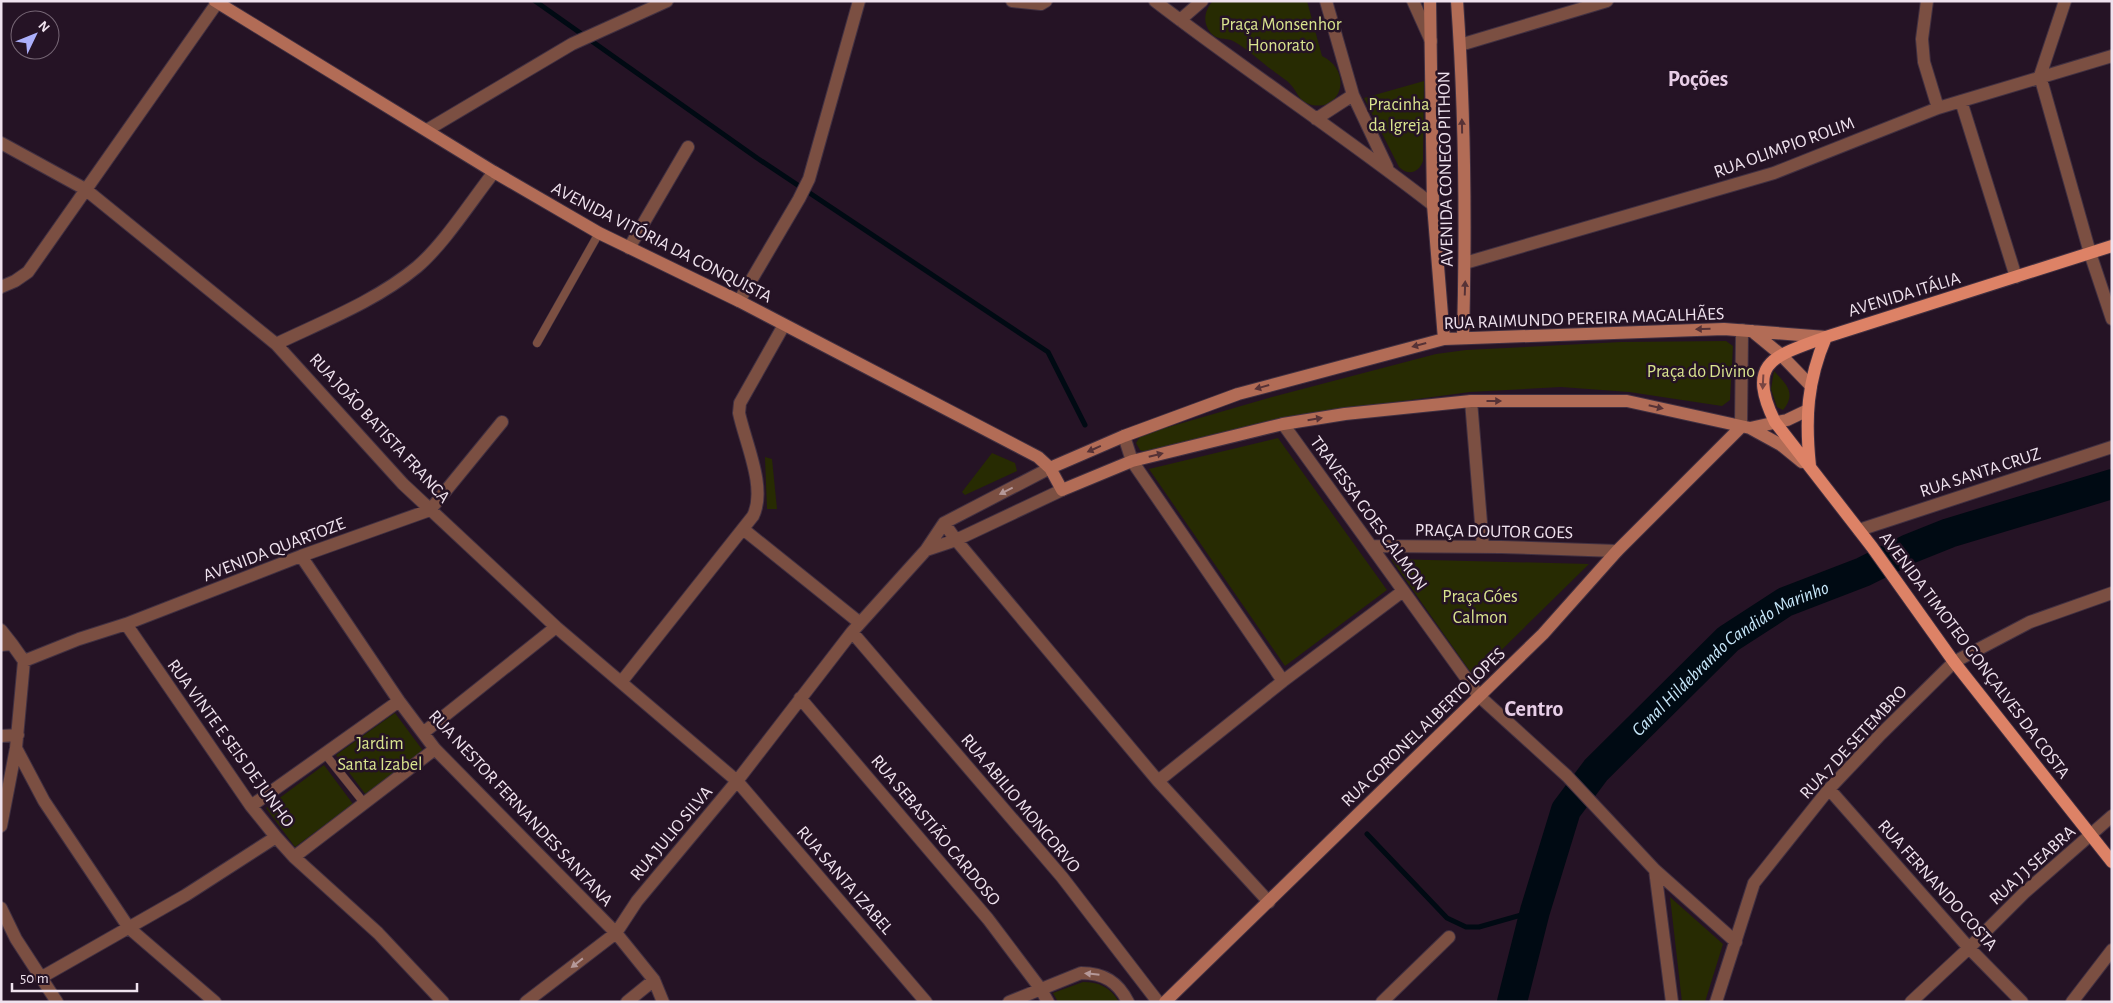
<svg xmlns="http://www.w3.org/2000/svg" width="2113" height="1003" viewBox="0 0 2113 1003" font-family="'Alegreya Sans',sans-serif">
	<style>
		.green { fill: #272b02 }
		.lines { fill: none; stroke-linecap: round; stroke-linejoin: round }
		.stream { stroke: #000a13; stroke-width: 5 }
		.river { stroke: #000a13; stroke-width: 30 }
		.lane-casing { stroke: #413041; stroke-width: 9 }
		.street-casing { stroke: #413041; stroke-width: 14 }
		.secondary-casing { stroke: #413041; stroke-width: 14 }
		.primary-casing { stroke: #413041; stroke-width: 14 }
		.lane { stroke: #7b4f42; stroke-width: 8 }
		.street { stroke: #7b4f42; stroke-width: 12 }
		.secondary { stroke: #b26c56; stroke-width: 12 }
		.primary { stroke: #dd8266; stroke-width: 12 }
		.oneway { fill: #563236 }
		.oneway2 { fill: #784542 }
		.oneway3 { fill: #b59898 }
		.labels { text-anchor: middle; stroke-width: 5; stroke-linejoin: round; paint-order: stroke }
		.park-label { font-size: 18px; fill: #d9e48e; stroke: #251325 }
		.street-label { font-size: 18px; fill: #efe2ee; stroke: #251325 }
		.water-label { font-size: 19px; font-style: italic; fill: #c6e7fa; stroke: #251325 }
		.district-label { font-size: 22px; font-weight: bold; fill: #e8cee7; stroke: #251325 }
	</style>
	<rect width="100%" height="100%" fill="#251325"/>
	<!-- green -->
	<path class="green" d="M1213,1h94l15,55c31,15 20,55 -10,49 -13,-3 -14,-12 -21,-20 -4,-5 -10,-8 -15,-12 -13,-9 -29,-25 -43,-32 -8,-4 -16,0 -23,-9 -8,-10 -5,-23 3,-31z
		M1424,81l-1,80c-4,12 -15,15 -24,6l-35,-69z
		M1726,341l7,5 -3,54 -8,6 -93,-14 -68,-5 -91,5 -127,17 -198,43 -5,-2 -4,-7 5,-8 131,-38 164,-43 30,-4 155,-8z
		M1774,371c12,13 23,22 9,39l-6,-3 -6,-18z
		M1278,438l109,152 -102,76 -136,-197z
		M992,453l23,10 2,8 -52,24 -3,-3z
		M765,457l7,2 5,50h-10z
		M1391,559l198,5 -115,113z
		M395,713l29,39 -58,43 -30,-40z
		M324,765l29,39 -58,43 -29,-39z
		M1670,897l53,47 -18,58h-23z
		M1083,982c16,0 27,5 36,20h-61l-5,-9z"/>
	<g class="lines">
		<!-- stream -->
		<path class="stream" d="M535,1l222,157 291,194 37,73
			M1367,834l80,84 19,9h13l56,-16"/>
		<!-- river -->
		<path class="river" id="s1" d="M1512,1002l23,-91 31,-101 30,-40 132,-131 57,-37 78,-30 46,-23 40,-16 163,-49"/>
		<defs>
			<path id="lane" d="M537,343l62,-110
				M325,754l40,50"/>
			<path id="street" d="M1012,1l29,3 5,-3
				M1155,1c91,70 187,133 278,204
				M1326,1l27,94 34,72
				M1413,1l18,40
				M1927,1l-5,38 2,23 14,46
				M2065,1l-25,75 50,177 22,66
				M1180,20l22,-19
				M1460,45l147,-44
				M1961,101l55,176
				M1316,119l37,-24
				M427,130l145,-86 95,-43
				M1,143l84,46 191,155 127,140 153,143 181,154 189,221
				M629,248l59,-101
				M1465,263l309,-90 164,-65 174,-52
				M1,287l14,-6 13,-9 189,-269
				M739,301l60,-102 10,-20 50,-178
				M276,344c48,-23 100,-43 141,-77 27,-23 55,-67 77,-95
				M1471,401l12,146
				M1283,424l196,272 88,80 88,94 81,72
				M1741,427l1,-97
				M1124,436l8,25 151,220 120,-90
				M944,523l12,17 202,241 111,121
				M743,529l117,94
				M1859,530l253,-83
				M1371,546l130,1 116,4
				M926,550l30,-10 106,-50
				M301,556l98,145 36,48 181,184 38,47 9,22
				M126,624l125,182 25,31 18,20 84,76 65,69
				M1,630l11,14
				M852,632l210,245 96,125
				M1,645l11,-1 12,17
				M622,681l131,-165c14,-28 -8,-74 -14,-103l1,-10 44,-78
				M800,698l188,221 52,69 8,14
				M423,733l133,-106
				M1,736l17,-1
				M16,748l28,53 85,127 86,74
				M1158,781l125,-100
				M1829,789l140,159 53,54
				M251,806l148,-105
				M1,826l15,-78 8,-87 55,-22 47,-15 175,-68 129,-46 72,-88
				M294,857l141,-108
				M1655,870l17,132
				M1,908l15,31 41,63
				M42,977l144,-82 90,-58
				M526,1002l90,-69 21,-32 100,-120 115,-149 74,-82 18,-27 106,-55
				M627,1002l27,-22
				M1009,1002l72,-29c23,0 37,9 47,29
				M1382,1002l67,-65
				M1716,1002l38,-119 75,-94 52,-55 73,-72 76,-40 82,-29
				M1911,1002l58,-54 55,-55 88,-77
				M2072,1002l40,-52"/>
			<path id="secondary" d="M215,1l279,171 105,61 140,68 299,156 12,11 12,22 70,-29 151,-37 62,-10 126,-13h156l123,27 31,17 21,17
				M1430,1l3,204 11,134
				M1457,1c8,112 9,224 6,336
				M1752,331l28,23 31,32
				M1750,428l37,-8 21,-10
				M1050,468l74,-32 114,-42 206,-55 280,-10 102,8
				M1165,1002l378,-368 74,-83 124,-124"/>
			<path id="primary" d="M2112,246l-286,91c-51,19 -81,24 -51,85l97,125 82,115 158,200
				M1810,466c-5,-47 -3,-85 16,-129"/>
		</defs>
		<!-- lane casing -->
		<use href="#lane" class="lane-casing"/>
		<!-- street casing -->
		<use href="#street" class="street-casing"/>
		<!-- secondary casing -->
		<use href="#secondary" class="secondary-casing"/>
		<!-- primary casing -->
		<use href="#primary" class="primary-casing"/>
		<!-- lane -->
		<use href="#lane" class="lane"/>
		<!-- street -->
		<use href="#street" class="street"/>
		<!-- secondary -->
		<use href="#secondary" class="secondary"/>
		<!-- primary -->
		<use href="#primary" class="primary"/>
	</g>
	<!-- one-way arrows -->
	<defs><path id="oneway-solid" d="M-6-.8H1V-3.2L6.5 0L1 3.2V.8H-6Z" transform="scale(1.25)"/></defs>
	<g class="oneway">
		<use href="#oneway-solid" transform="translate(1462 126) rotate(-91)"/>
		<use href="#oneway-solid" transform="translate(1465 288) rotate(-88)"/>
		<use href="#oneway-solid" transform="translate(1703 329) rotate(179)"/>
		<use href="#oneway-solid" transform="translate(1419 345) rotate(165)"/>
		<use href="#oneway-solid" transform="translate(1262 387) rotate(164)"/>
		<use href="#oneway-solid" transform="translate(1494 401)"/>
		<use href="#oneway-solid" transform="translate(1656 407) rotate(13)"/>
		<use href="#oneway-solid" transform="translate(1315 419) rotate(-9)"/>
		<use href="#oneway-solid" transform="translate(1094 449) rotate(156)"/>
		<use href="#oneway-solid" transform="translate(1156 455) rotate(-14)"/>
	</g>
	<use class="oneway2" href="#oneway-solid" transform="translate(1763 382) rotate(93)"/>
	<g class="oneway3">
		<use href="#oneway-solid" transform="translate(1006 491) rotate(153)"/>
		<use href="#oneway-solid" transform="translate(577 963) rotate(142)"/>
		<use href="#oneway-solid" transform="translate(1092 974) rotate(-174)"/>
	</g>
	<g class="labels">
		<!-- park labels -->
		<g class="park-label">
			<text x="1281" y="30">Praça Monsenhor<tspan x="1281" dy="21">Honorato</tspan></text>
			<text x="1399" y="110">Pracinha<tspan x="1399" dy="21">da Igreja</tspan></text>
			<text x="1701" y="377">Praça do Divino</text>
			<text x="1480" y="602">Praça Góes<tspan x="1480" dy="21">Calmon</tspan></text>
			<text x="380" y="749">Jardim<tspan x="380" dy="21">Santa Izabel</tspan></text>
		</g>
		<!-- street labels -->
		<g class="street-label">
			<text transform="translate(1784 147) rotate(-20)" y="6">RUA OLIMPIO ROLIM</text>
			<text transform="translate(1445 169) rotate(-91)" y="6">AVENIDA CONEGO PITHON</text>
			<text transform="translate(662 242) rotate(27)" y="6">AVENIDA VITÓRIA DA CONQUISTA</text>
			<text transform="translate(1904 294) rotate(-17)" y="6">AVENIDA ITÁLIA</text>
			<text transform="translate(1584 318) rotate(-2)" y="6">RUA RAIMUNDO PEREIRA MAGALHÃES</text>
			<text transform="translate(380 428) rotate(47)" y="6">RUA JOÃO BATISTA FRANCA</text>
			<text transform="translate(1980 472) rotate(-18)" y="6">RUA SANTA CRUZ</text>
			<text transform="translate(1369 513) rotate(54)" y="6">TRAVESSA GOES CALMON</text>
			<text transform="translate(1494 531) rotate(1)" y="6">PRAÇA DOUTOR GOES</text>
			<text transform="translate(274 549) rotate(-21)" y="6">AVENIDA QUARTOZE</text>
			<text transform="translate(1975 655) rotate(53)" y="6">AVENIDA TIMOTEO GONÇALVES DA COSTA</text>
			<text transform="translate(1423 727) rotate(-44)" y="6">RUA CORONEL ALBERTO LOPES</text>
			<text transform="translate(1853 742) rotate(-47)" y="6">RUA 7 DE SETEMBRO</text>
			<text transform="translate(231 743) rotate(54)" y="6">RUA VINTE E SEIS DE JUNHO</text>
			<text transform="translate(1021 803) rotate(50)" y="6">RUA ABILIO MONCORVO</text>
			<text transform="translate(521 808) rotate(47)" y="6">RUA NESTOR FERNANDES SANTANA</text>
			<text transform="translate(936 830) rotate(50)" y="6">RUA SEBASTIÃO CARDOSO</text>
			<text transform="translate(671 833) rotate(-50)" y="6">RUA JULIO SILVA</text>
			<text transform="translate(2032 865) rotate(-42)" y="6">RUA J J SEABRA</text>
			<text transform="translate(845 880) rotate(49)" y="6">RUA SANTA IZABEL</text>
			<text transform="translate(1938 885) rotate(48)" y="6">RUA FERNANDO COSTA</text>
		</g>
		<!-- water labels -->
		<g class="water-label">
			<text dy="7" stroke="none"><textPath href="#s1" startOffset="426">Canal Hildebrando Candido Marinho</textPath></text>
		</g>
		<!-- district labels -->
		<g class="district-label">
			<text x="1698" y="86">Poções</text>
			<text x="1534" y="716">Centro</text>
		</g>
	</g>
	<!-- border -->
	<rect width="2113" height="1003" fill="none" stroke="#efe2ee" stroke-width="5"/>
	<!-- north arrow -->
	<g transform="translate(35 35) rotate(47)"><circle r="24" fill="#251325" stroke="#766675"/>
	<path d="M0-4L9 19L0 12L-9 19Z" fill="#abaffb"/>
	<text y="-8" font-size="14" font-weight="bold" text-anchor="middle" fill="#efe2ee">N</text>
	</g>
	<!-- scale -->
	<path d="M12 983v8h125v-8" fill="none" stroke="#efe2ee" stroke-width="2.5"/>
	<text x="20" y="983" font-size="15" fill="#efe2ee" stroke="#251325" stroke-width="4" paint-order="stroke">50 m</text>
</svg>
